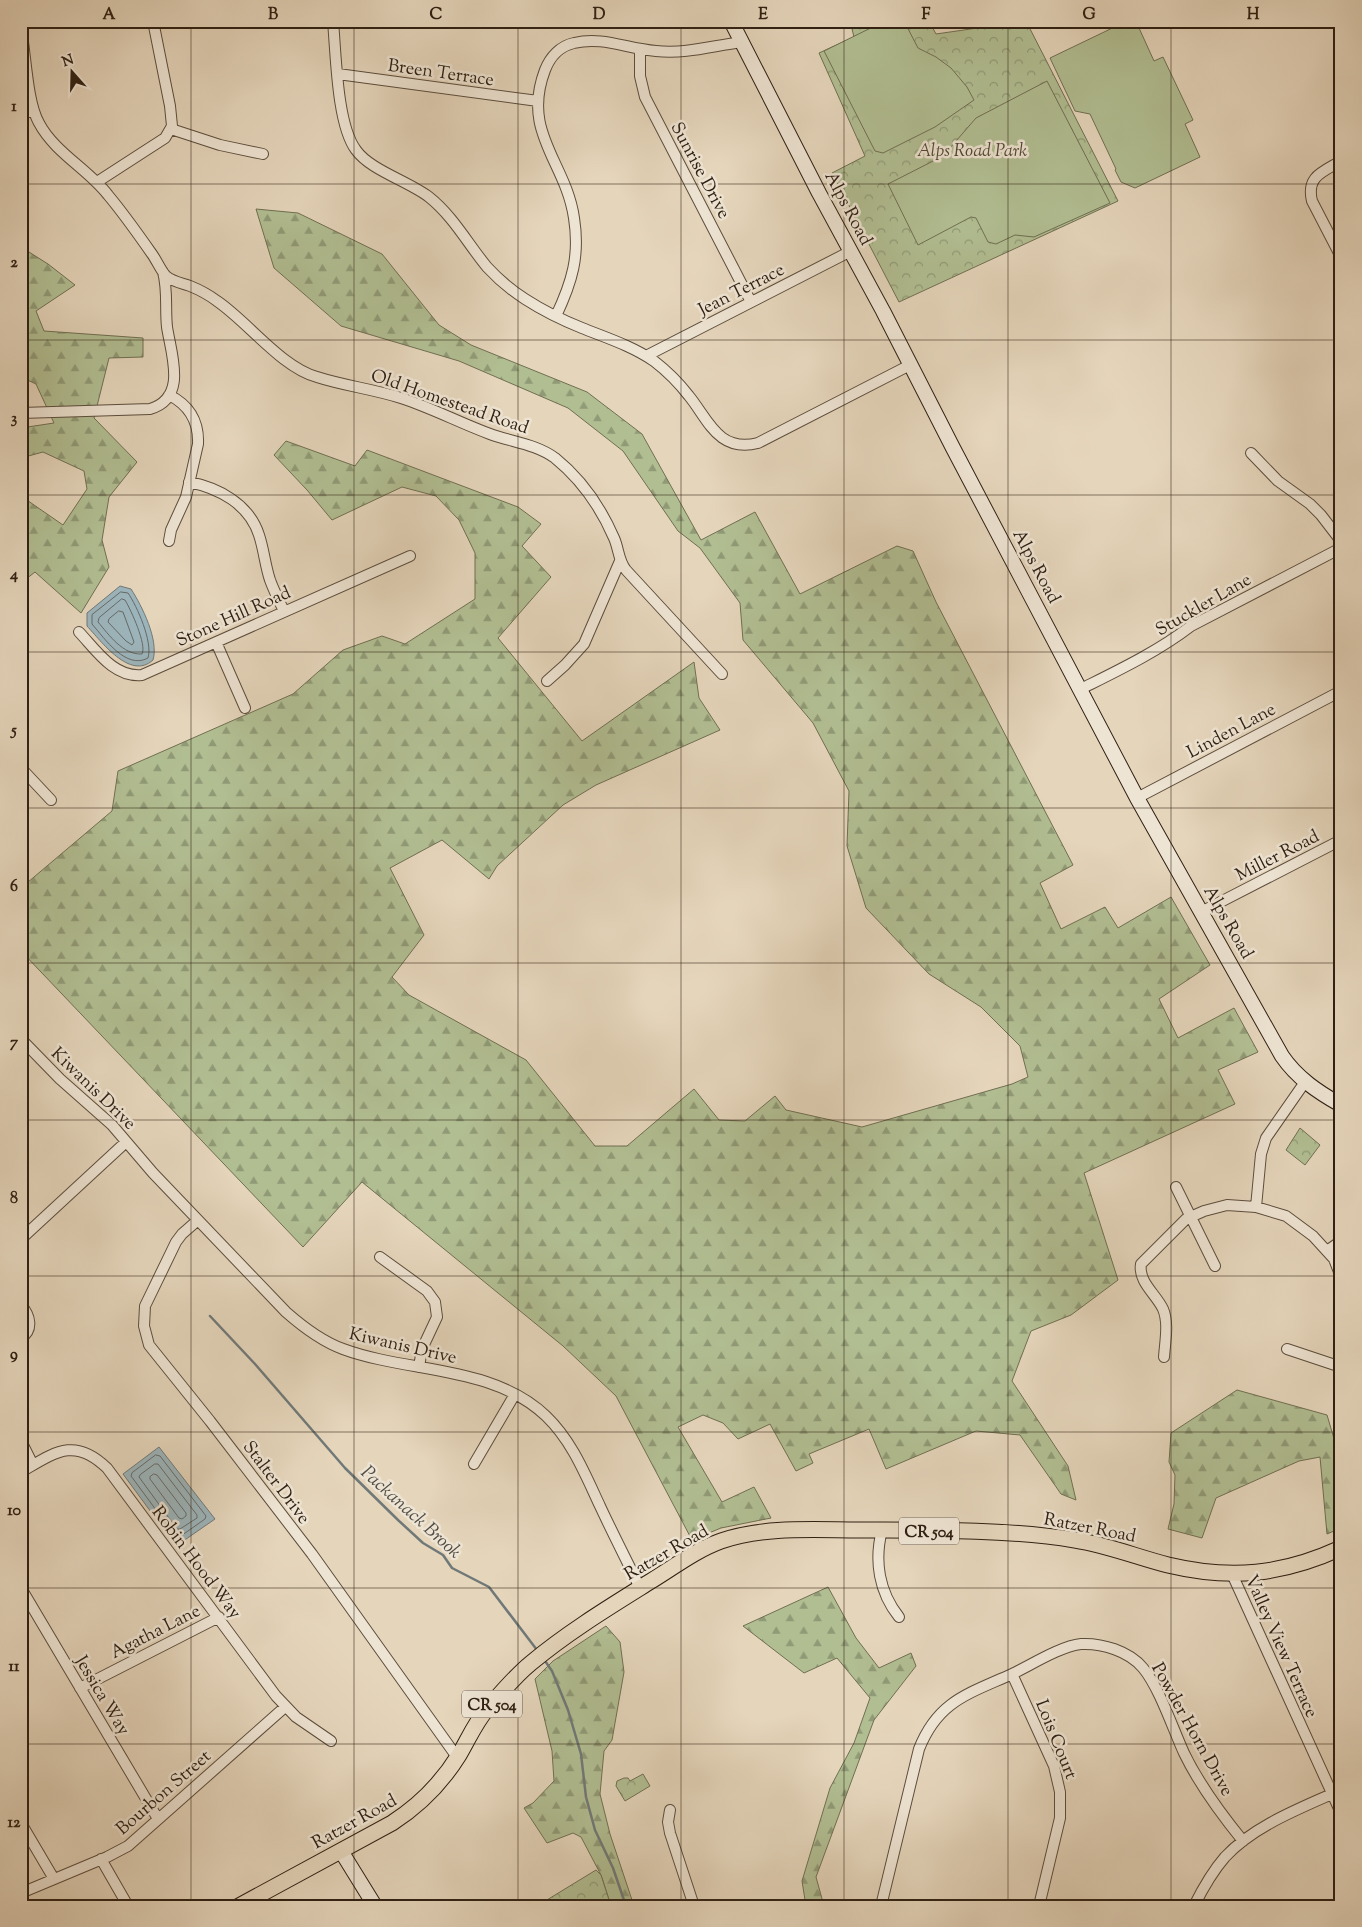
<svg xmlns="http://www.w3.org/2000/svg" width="1362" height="1927" viewBox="0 0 1362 1927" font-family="'Sorts Mill Goudy',serif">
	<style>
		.forest { fill: url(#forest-firs); stroke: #706f52 }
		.park { fill: url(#park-crowns); stroke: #706f52 }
		.pitch { fill: #b1be92; stroke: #706f52 }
		.water { fill: #9cb5bc; stroke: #707978 }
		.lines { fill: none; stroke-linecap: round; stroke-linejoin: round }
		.shore { stroke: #666a68; stroke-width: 1 }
		.stream { stroke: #707978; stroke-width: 2.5 }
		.street-casing { stroke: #5c4d3d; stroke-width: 12 }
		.secondary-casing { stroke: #2f2013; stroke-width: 16 }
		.primary-casing { stroke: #2f2013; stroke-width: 17 }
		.street { stroke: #eee4d3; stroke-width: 10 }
		.secondary { stroke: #eee4d3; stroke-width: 14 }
		.primary { stroke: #e5d5bb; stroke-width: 15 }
		.grid { fill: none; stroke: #2f2013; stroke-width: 1; stroke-opacity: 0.55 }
		.labels { text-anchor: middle; stroke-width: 5; stroke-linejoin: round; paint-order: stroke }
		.shield { fill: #eee4d3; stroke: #685b4d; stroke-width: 1 }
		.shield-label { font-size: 16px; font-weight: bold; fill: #2f2013 }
		.street-label { font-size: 18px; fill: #2f2013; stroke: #eee4d3 }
		.park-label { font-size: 18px; font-style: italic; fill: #504833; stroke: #eee4d3 }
		.water-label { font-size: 19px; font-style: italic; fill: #504d46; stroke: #eee4d3 }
		.neatline { fill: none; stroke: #2f2013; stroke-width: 2 }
		.grid-label { font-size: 16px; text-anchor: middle; font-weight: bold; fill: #2f2013 }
	</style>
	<defs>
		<pattern id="forest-firs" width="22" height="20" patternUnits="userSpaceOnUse" patternTransform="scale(1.25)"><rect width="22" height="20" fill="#b1be92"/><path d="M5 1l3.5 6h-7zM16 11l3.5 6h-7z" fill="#909a76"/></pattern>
		<pattern id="park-crowns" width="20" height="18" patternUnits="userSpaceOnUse" patternTransform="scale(1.25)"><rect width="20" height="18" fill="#b1be92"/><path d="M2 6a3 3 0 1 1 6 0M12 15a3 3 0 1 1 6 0" fill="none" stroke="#909a76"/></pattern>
	</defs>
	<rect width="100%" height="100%" fill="#e5d5bb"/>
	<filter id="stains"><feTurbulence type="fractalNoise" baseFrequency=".004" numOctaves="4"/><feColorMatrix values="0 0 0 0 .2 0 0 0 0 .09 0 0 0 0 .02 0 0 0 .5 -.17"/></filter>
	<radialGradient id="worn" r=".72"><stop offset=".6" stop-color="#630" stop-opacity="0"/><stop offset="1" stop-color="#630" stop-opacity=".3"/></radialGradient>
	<!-- forest -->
	<path class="forest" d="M256,209l42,4 84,41 57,71 32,20 116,47 55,42 59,106 54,-28 45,82 97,-48 16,5 23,51 137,263 -33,18 21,46 44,-22 13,21 53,-31 39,68 -51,34 19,39 56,-30 24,44 -40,18 17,34 -151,69 34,107 -47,35 -40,16 -19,50 56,85 8,34 -15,-6 -41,-59 -44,-4 -90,38 -17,-40 -60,25 4,9 -17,8 -26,-47 -32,15 -15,-16 -20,-8 -25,12 44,75 32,-15 17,31 -50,10 -29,12 -76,-144 -53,-50 -201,-164 -59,65 -282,-296v-63l91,-77 6,-40 175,-77 50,-44 39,-14 23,8 70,-45v-46l-16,-33 -23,-24 -34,-9 -70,33 -25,-30 -33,-35 12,-14 69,25 12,-16 151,57 23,17 -19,22 29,31 -53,61 84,103 112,-79 5,36 21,32 -124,55 -33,20 -66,61 -8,13 -47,-39 -52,28 34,67 -32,42 17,18 117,65 69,86h32l67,-57 25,31 26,1 30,-25 11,14 76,17 150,-43 16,-7 -8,-31 -39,-39 -52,-33 -63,-66 -19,-62 2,-55 -36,-68 -70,-83 -3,-37 -40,-55 -22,-17 -55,-80 -55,-43 -109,-47 -118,-35 -67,-58z
		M21,247l27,17 27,21 -39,26 8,20 99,7v19l-34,1 -15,60 43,44 -28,35 -7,43 7,27 -28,46 -46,-41 -14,11v-87l42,29 24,-36 -3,-18 -41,-19 -22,6v-30l33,-5 -18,-39 -15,-7z
		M1237,1390l90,25 8,27 6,2v84l-14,6 -7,-77 -21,4 -83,37 -14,40 -34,-9 6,-25 1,-29 -6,-13 2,-29z
		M828,1587l28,51 23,30 32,-15 5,13 -42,54 -58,157 8,29h-18l-4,-25 28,-93 24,-45 16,-45 -33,-40 -33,15 -61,-47z
		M606,1626l14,16 4,30 -12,68 -8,11 -4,43 10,40 24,72h-23l-10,-31 -20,-38 -8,-4 -26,10 -23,-35 9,-5 21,-22 -2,-30 -17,-72 18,-18z"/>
	<!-- park -->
	<path class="park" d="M850,21h79l7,13 90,-13 92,180 -219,101 -67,-129 33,-17 -46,-103 35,-16z
		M1300,1128l20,17 -15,20 -19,-15z
		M643,1774l7,12 -25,15 -9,-15 1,-5 7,-3h4l2,3z
		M596,1870l5,5 10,31h-74z"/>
	<!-- pitch -->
	<path class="pitch" d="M885,21h19l14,27 18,9 15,11 16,19 7,13 -39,27 -52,26 -8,-2 -51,-100z
		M1127,21l4,3 2,-3h6v7l15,33 9,-4 30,63 -8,4 15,33 -65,31 -14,-6 -6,-12 1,-1 -26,-55 -15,-3 -25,-53z
		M1047,81l63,122 -76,34 -19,-2 -19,9 -8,-2 -12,-24 -5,-1 -53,28 -30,-61 55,-28 33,-38z"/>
	<!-- water -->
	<path class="water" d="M120,586l11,3c11,17 28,51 22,71 -23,21 -52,-19 -66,-34v-13z
		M159,1447l56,72 -39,27 -53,-72z"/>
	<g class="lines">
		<!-- shore -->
		<path class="shore" d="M121,592l7,1c9,13 25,49 20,65 -22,12 -43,-19 -56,-34v-9z
			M122,599l3,1c6,10 22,45 17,54 -19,1 -33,-19 -44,-32l1,-4z
			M119,611l4,1 11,30 -2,3 -6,-4 -18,-19 1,-3z
			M156,1455l4,1 46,60 -1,3 -27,19 -2,-1 -45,-61 1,-3z
			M155,1464h3l39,51v3l-17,11h-3l-38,-52 1,-2z
			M154,1474l3,1 29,38v3l-4,3 -3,-1 -29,-39v-2z"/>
		<!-- stream -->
		<path class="stream" d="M210,1316l45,48 90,104 53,52 25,23 20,12 9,13 37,19 48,63
			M543,1658l9,13 16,39 13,44 5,43 9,33 18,38 13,38"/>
		<defs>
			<path id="street" d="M333,21c3,34 4,104 23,129 14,20 52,31 73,47 24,19 39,47 58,70 11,12 24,23 38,32 17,11 37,21 57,29 25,10 50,18 72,33 13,10 25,22 35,35 19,23 29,57 69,47l152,-78
				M21,29c5,26 6,73 18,94 16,30 49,46 69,72 16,19 30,39 44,59 5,7 9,17 14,22 7,6 16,7 24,10 10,4 19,9 27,15 31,21 64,66 100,76 28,9 56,12 84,21 31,10 59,25 89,36 22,8 46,10 65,24 26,21 46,50 59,80 5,11 4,22 12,32l96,104
				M640,49v27l5,21 106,205
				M338,74l200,27
				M21,115l12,-5
				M171,129l49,16 43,9
				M1341,161c-18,11 -35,15 -29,40l29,56
				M97,182l68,-44 7,-12 -2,-20 -17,-85
				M556,316c16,-34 24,-60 18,-98 -8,-56 -53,-85 -29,-148 5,-13 15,-24 29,-27 29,-7 53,6 82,8 31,3 55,-5 86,-9
				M646,356l205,-105
				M169,395c20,10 30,26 29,49l-12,53 -15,33 -2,11
				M21,413l129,-4c38,-11 21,-55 17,-82 -2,-18 1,-37 -4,-55
				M1251,453l27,28 32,23 11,11 20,26
				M189,482c30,6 60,22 70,53 5,15 6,30 11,45 4,11 9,21 14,31
				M79,632c17,18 35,46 63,43l268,-119
				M216,642l29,66
				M547,681l18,-16 19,-21 36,-83
				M1081,689c38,-19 76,-37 110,-63l150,-78
				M21,768l30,32
				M1137,798l204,-107
				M1201,912l140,-72
				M21,1039l39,40 52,46 41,48 133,139c17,15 35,29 57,37 65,24 150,16 203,67 26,25 39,58 54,90 13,28 27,55 40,82
				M1176,1187l39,79
				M1256,1207l5,-53 5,-16 39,-56
				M198,1220l-16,14 -6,8 -31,64 -1,20 5,19 61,76 102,133 145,203
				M21,1239l105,-97
				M1327,1251l14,-10
				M380,1257l47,34 8,11 2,15 -15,32 -3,18
				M21,1305c9,10 13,25 0,33
				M1287,1349l54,18
				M1164,1357c1,-15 5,-34 -1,-48 -7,-15 -25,-27 -22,-45l45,-45 18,-8 23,-6 29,2 30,9 27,20 21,23 7,18
				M21,1441l12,24
				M474,1464l41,-70
				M21,1472c33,-19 53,-36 86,-4l169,228 20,21 35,24
				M882,1530c-8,31 -3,62 17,87
				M1232,1574l109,239
				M21,1588l137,231
				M1012,1674l42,92 6,26v26l-21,88
				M80,1688l139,-71
				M670,1810l-2,12 2,11 24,73
				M21,1823l33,56
				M101,1859l27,47
				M21,1893l86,-36 21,-11 157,-139
				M881,1906l38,-157c19,-48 49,-55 93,-75 19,-9 49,-28 69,-30 21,-1 48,7 62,24 16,19 30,61 41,85 15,31 37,61 59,88
				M1194,1906c9,-18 18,-34 31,-49 30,-32 76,-49 116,-67"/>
			<path id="secondary" d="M731,21l88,172 64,118 70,137 184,350 145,258c15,22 36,36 59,49
				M341,1851l34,55"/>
			<path id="primary" d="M239,1906l153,-83c28,-18 49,-39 67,-68 9,-15 16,-32 28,-46 14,-16 28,-33 44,-46 37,-31 80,-57 120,-82 23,-14 45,-31 70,-40 44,-15 93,-11 139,-11 69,0 147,-1 215,10 32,5 62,17 93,25 63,15 114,10 173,-17"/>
		</defs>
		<!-- street casing -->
		<use href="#street" class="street-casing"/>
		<!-- secondary casing -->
		<use href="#secondary" class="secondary-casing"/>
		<!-- primary casing -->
		<use href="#primary" class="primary-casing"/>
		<!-- street -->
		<use href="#street" class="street"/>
		<!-- secondary -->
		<use href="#secondary" class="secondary"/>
		<!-- primary -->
		<use href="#primary" class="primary"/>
	</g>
	<!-- grid -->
	<path class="grid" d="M191,21v1885M354,21v1885M518,21v1885M681,21v1885M844,21v1885M1008,21v1885M1171,21v1885M21,184h1320M21,340h1320M21,495h1320M21,652h1320M21,808h1320M21,963h1320M21,1120h1320M21,1276h1320M21,1432h1320M21,1588h1320M21,1744h1320"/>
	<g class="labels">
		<!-- shield labels -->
		<g class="shield">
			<rect x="899" y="1517.5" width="60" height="27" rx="4"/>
			<rect x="462" y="1690.5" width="60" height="27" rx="4"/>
		</g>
		<g class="shield-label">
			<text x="929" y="1537">CR 504</text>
			<text x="492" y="1710">CR 504</text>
		</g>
		<!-- street labels -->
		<g class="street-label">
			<text transform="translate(441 72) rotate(8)" y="6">Breen Terrace</text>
			<text transform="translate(701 170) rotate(62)" y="6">Sunrise Drive</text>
			<text transform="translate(849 208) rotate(62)" y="6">Alps Road</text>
			<text transform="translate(741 289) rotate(-27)" y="6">Jean Terrace</text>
			<text transform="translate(450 401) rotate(19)" y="6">Old Homestead Road</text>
			<text transform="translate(1037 566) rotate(62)" y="6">Alps Road</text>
			<text transform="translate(1203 604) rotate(-30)" y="6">Stuckler Lane</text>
			<text transform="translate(233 616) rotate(-24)" y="6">Stone Hill Road</text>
			<text transform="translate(1231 730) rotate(-28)" y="6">Linden Lane</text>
			<text transform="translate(1277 855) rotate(-27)" y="6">Miller Road</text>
			<text transform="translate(1229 922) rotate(60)" y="6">Alps Road</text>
			<text transform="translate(94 1088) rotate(44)" y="6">Kiwanis Drive</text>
			<text transform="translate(403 1345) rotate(13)" y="6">Kiwanis Drive</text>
			<text transform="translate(277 1482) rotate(53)" y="6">Stalter Drive</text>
			<text transform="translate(1090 1527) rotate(11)" y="6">Ratzer Road</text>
			<text transform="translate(666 1552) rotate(-30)" y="6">Ratzer Road</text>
			<text transform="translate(197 1562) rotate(53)" y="6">Robin Hood Way</text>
			<text transform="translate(155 1631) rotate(-27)" y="6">Agatha Lane</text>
			<text transform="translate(1282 1646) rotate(66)" y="6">Valley View Terrace</text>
			<text transform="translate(103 1695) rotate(59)" y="6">Jessica Way</text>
			<text transform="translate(1193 1729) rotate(61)" y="6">Powder Horn Drive</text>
			<text transform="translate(1057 1739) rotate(68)" y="6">Lois Court</text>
			<text transform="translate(163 1792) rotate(-41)" y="6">Bourbon Street</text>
			<text transform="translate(354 1821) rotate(-29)" y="6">Ratzer Road</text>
		</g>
		<!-- park labels -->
		<g class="park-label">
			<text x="972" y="156">Alps Road Park</text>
		</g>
		<!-- water labels -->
		<g class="water-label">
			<text transform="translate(412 1511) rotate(42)" y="7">Packanack Brook</text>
		</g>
	</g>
	<!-- margin -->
	<rect width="1362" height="1927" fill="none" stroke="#e5d5bb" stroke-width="55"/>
	<!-- north arrow -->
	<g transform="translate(72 72) rotate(340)" stroke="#eee4d3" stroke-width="4" paint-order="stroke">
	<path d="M0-4L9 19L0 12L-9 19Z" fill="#2f2013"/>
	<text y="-8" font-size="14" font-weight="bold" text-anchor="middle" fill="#2f2013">N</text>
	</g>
	<rect x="28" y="28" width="1306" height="1872" class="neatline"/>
	<g class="grid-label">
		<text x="109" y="19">A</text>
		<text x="273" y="19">B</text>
		<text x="436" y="19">C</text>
		<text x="599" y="19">D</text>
		<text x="763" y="19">E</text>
		<text x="926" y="19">F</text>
		<text x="1089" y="19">G</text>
		<text x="1253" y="19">H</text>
		<text x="14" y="111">1</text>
		<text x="14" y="267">2</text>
		<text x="14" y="423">3</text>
		<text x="14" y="579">4</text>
		<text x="14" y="735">5</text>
		<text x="14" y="891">6</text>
		<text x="14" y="1047">7</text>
		<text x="14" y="1203">8</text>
		<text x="14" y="1359">9</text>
		<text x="14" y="1515">10</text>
		<text x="14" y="1671">11</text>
		<text x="14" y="1827">12</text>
	</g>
	<rect width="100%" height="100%" filter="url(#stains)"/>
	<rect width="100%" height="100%" fill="url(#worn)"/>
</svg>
